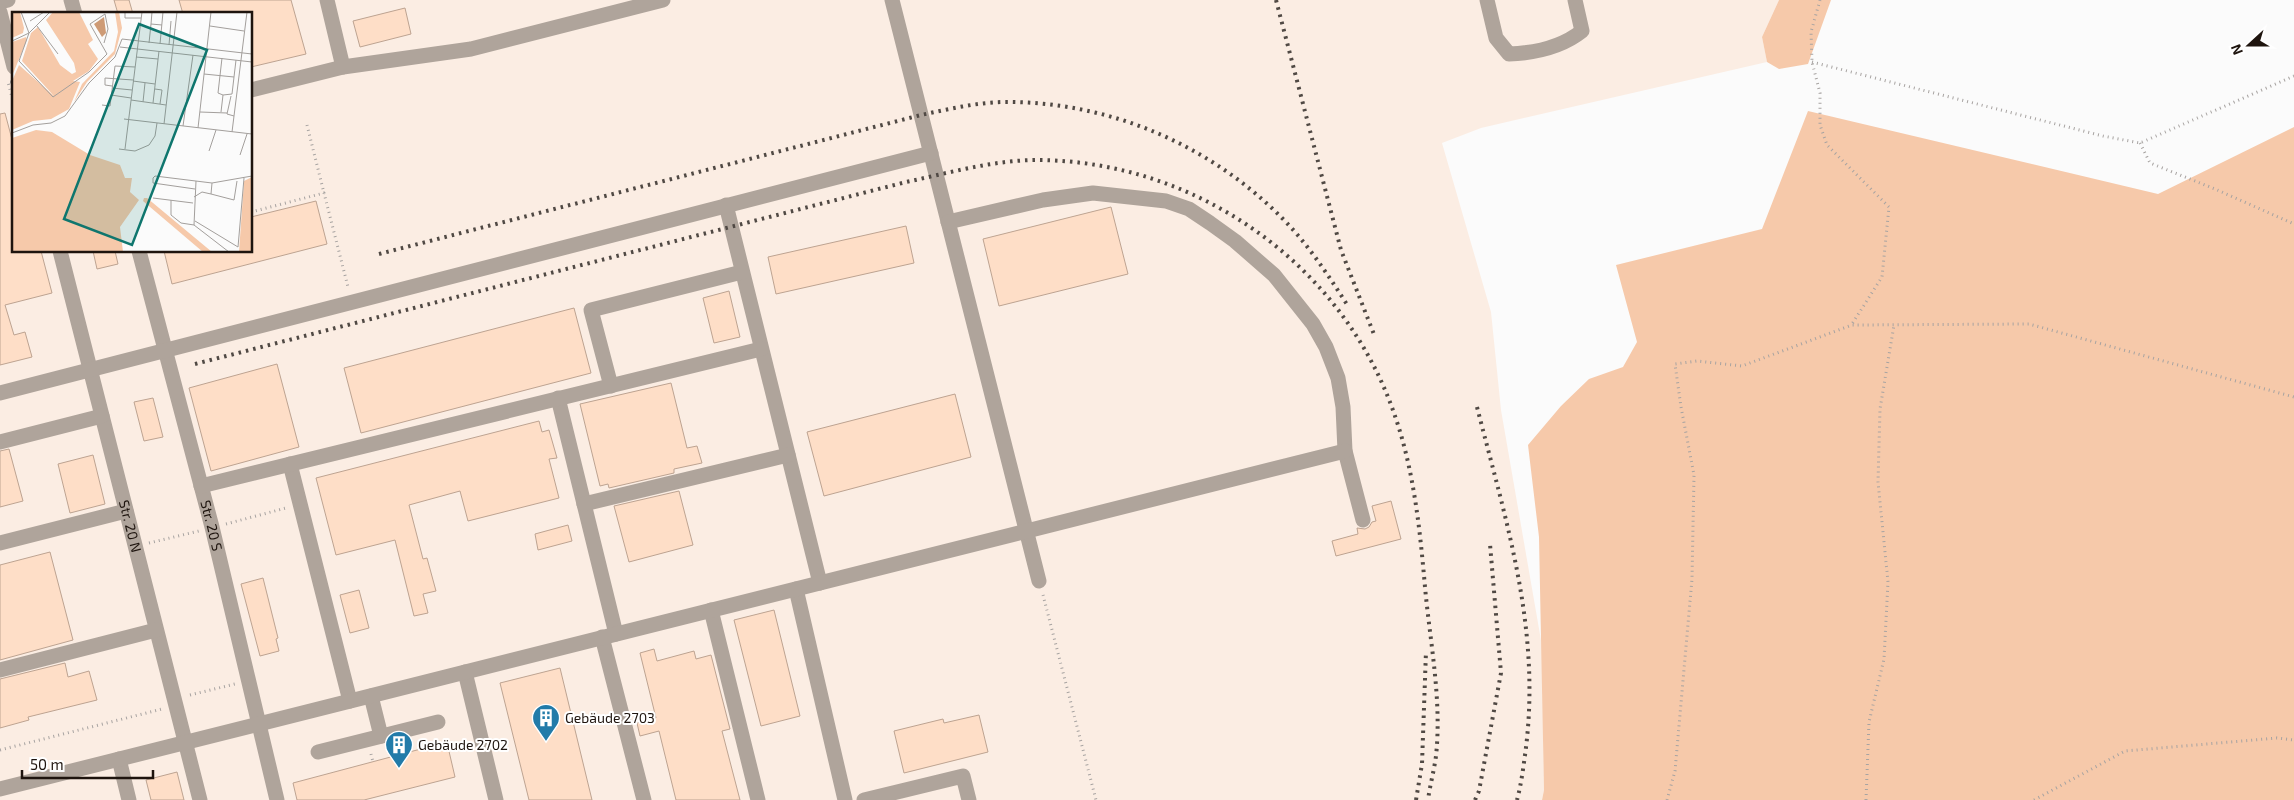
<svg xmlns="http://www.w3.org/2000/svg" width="2294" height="800" viewBox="0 0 2294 800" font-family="'Exo 2',sans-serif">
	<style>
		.built { fill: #fbede3; fill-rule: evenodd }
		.green { fill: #f6c9aa }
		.building { fill: #fedec7; stroke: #bda391 }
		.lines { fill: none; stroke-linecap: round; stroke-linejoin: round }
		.path { stroke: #a7a3a1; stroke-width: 3; stroke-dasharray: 1 4; stroke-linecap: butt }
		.minor { stroke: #afa49b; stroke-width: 15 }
		.rail { stroke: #504944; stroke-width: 4; stroke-dasharray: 2.5 5; stroke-linecap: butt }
		.labels { text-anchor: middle; stroke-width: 4; stroke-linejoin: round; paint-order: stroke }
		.street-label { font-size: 14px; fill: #1e140e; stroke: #fff }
		.poi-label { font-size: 14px; fill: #1e140e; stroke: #fff; text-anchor: start }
		.inset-road { fill: none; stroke: #a39f9c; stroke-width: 1 }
		.view { fill: #0f766e; fill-opacity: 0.15; stroke: #0f766e; stroke-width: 2.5 }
		.inset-edge { fill: none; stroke: #1e140e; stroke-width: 2.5 }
	</style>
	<rect width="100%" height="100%" fill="#fbfbfb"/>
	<!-- built -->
	<path class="built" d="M0,0h1779l-17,37 5,25 -286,66 -39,15 49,169 10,98 41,236 2,144 -2,10h-1542zM14,14h237v237h-237z"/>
	<!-- green -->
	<path class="green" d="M1779,0h52l-23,64 -29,5 -12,-7 -5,-25z
		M1808,111l350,83 136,-67v673h-752l2,-10 -5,-253 -11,-92 33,-39 28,-27 34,-12 14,-25 -21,-77 146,-36z"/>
	<!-- building -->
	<path class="building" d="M114,0h15l4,14h-15z
		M179,0h112l15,54 -55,13v-53h-68z
		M405,8l6,26 -51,13 -7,-26z
		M5,113l9,34v104h27l11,42 -47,12 9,30 11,-3 7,25 -32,8v-251z
		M316,201l11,43 -155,40 -8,-33h87v-34z
		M1111,207l17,67 -129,32 -16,-67z
		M906,226l8,37 -138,31 -8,-37z
		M93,251h22l3,13 -21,5z
		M729,291l11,46 -26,6 -11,-45z
		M574,308l17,65 -230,60 -17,-65z
		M277,364l22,83 -88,24 -22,-83z
		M671,383l16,65 10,-2 5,17 -28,6v4l-65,15 -1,-4 -8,2 -20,-82z
		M955,394l16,63 -147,39 -17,-64z
		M153,398l10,39 -19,4 -10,-39z
		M539,421l3,11 7,-2 8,28 -8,1 10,39 -91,23 -8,-30 -51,14 14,54 4,-1 9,33 -13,3 5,19 -14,3 -19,-76 -59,15 -20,-77z
		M9,449l14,52 -23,6v-56z
		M93,455l12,49 -35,9 -12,-49z
		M679,491l14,54 -64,17 -15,-56z
		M1391,501l10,38 -65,17 -4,-15 26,-7 -1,-6 8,1 4,-2 3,-5 4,-1 -4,-15z
		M568,525l4,16 -34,9 -3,-16z
		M50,552l23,88 -73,20v-95z
		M263,578l15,60 -2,1 3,12 -19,5 -19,-72z
		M359,590l10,38 -19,5 -10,-38z
		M774,610l26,106 -39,10 -27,-106z
		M654,649l3,12 37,-10 2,8 15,-4 19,74 -8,2 18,69h-64l-17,-69 -19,5 -3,-13 19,-5 -16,-65z
		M65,663l3,14 21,-6 8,29 -69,17 1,3 -29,8v-49z
		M560,668l32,132h-63l-29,-117z
		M979,715l9,37 -84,21 -10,-42 49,-12 1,4z
		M432,746l1,4 15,-3 7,30 -91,23h-67l-4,-17z
		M177,772l7,28h-33l-5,-20z"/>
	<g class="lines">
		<!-- path -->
		<path class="path" d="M1820,0l-9,32 1,30 8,31v32l7,20 62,62 -7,70 -30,47
			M1812,62l291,74 37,7 154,-67
			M11,82h-3l6,23
			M307,125l17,68
			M2140,143l10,20 65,26 79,35
			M251,212l73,-19 24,94
			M226,524l60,-16
			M149,543l50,-12
			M1043,595l53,205
			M190,695l45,-11
			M0,750l162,-41
			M371,754l2,8
			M1667,800l8,-29 17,-192 2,-104 -13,-68 -6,-43 22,-3 45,5 110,-41 177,-1 265,73
			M1866,800l3,-78 15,-63 4,-77 -10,-100 2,-73 14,-84
			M2034,800l91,-49 152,-13 17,2"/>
		<!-- minor -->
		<g class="minor">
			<path d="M71,0l4,14"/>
			<path d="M327,0l16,67"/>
			<path d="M892,0l147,581"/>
			<path d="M1487,0l9,38 13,16c26,-1 53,-7 73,-23l-7,-31"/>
			<path d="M0,2l8,-2"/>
			<path d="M0,12l14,55"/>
			<path d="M251,90l92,-23 128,-18 192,-49"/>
			<path d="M726,205l94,378"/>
			<path d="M948,222l95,-22 50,-7 73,8 23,8 21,14 25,18 39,34 39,49 13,23 12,31 5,29 2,44 18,69"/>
			<path id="s1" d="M60,251l140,549"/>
			<path id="s2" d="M139,251l73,276 65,273"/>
			<path d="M611,386l-20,-76 151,-38"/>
			<path d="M0,393l931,-240"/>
			<path d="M558,398l58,236"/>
			<path d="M0,442l102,-26"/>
			<path d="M290,464l60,237"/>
			<path d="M201,486l560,-137"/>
			<path d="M584,504l204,-49"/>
			<path d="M0,543l126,-32"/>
			<path d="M796,589l49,211"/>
			<path d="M711,610l47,190"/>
			<path d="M602,637l42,163"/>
			<path d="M0,670l156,-40"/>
			<path d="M465,672l31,128"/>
			<path d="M371,696l10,40"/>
			<path d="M318,752l120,-30"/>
			<path d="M119,759l10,41"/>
			<path d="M0,789l1345,-338"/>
			<path d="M864,800l99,-24 6,24"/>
		</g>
		<!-- rail -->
		<path class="rail" d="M1276,0l65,250 34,87
			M379,254l542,-139c28,-6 57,-13 86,-13 103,0 203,43 275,116 26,26 46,57 66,88
			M195,364l711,-182c43,-9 87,-22 132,-22 159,1 306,105 357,256 19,55 25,114 30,171 5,55 17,113 11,169 -2,15 -6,29 -8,44
			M1477,407c30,118 65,225 48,348 -2,15 -4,30 -8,45
			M1416,800l6,-36 4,-113
			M1475,800l4,-9 22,-118 -11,-129"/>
	</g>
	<!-- icons -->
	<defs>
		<symbol id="building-pin" viewBox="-11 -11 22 30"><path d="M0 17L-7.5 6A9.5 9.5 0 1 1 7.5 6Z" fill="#227ba9" stroke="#fff"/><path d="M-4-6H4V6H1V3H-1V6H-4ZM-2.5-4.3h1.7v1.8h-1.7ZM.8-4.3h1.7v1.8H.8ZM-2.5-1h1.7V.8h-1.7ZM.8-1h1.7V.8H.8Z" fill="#fff"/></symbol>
	</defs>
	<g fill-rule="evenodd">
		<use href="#building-pin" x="530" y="702" width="32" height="43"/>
		<use href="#building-pin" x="383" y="729" width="32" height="43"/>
	</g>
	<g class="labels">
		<!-- street labels -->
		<g class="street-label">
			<text dy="5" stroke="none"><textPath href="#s2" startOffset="284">Str. 20 S</textPath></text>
			<text dy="5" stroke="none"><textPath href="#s1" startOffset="284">Str. 20 N</textPath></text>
		</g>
		<!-- poi labels -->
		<g class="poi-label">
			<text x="565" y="723">Gebäude 2703</text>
			<text x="418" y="750">Gebäude 2702</text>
		</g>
	</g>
	<!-- overview -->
	<g transform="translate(12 12)">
		<rect width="240" height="240" fill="#fbfbfb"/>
		<path d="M0,0h8l4,16 -1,5 -11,5zM41,0h26l14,28 -5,4 10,15 -9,12 -16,10 7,1 -11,27 -18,10 -18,2 -21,9v-49l7,-16 35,31 -32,-35 9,-28 7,-6 22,38 12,9 4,-2 -2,-9 -28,-43zM103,0h4l3,16 -7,26 -28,28 -13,20 8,-18 32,-33 4,-19zM14,25l1,3 -15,36v-34zM24,118l16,2 38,23 30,10 5,13h7l-2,14 9,8 -19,27 3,25h-111v-114zM240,165v75h-13l5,-71zM132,186h3l65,54h-9l-60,-51z" fill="#f6c9aa"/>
		<path d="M92,5l2,16 -4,4 -8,-13z" fill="#ce9b76"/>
		<path class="inset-road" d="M9,0l8,21M113,0v6h16M140,0l-1,12 11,1M18,9l14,-9M25,14l21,28M198,14l34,5M17,21l-10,28 34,36 36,-25 18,-18 -17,-30 15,-10 3,15 -4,14M0,29l17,-8 21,-21M137,31l2,-19M148,32l3,-32M157,33l2,-24M108,35l132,15M124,45l22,2M210,46l-4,35 5,2 9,-1 4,-34M192,62l30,3M121,69l22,3M100,74l-7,-1v-7l28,2M100,76l20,2M143,77l7,1 -2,14M99,83l20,3M219,84l-4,18 7,2M119,88l35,5M131,90l2,-19M141,91l6,-52M90,93l8,1 5,-40 20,1M188,100l27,1M209,100l2,-17M112,107l128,15M152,112l13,-112M171,114l10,-71M186,116l13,-116M220,120l15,-120M0,121l21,-8 18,-2 14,-7 24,-33 26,-26 7,-18 130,15M107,137l16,2 14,-6 6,-9 2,-13M113,137l17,-137M197,139l7,-21M228,143l7,-21M183,177l-42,-6v-5l2,-2 57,7 40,-7M199,182l23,6 3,-19M182,185l8,-5 9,2 1,-11M141,186l40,5M159,188v15l10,8 13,2 2,-44M183,209l43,26 6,-69M182,213l35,27"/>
		<path class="view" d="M127,12l68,26 -75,195 -68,-26z"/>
		<rect width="240" height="240" class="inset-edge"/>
	</g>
	<!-- north arrow -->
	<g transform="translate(2249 45) rotate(249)" stroke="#ffffff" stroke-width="4" paint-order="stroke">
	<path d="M0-4L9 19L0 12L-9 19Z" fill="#1e140e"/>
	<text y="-8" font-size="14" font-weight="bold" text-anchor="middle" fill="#1e140e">N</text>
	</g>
	<!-- scale -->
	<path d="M22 770v8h131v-8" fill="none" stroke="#1e140e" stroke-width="2.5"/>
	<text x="30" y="770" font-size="15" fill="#1e140e" stroke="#ffffff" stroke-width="4" paint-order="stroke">50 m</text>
</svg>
